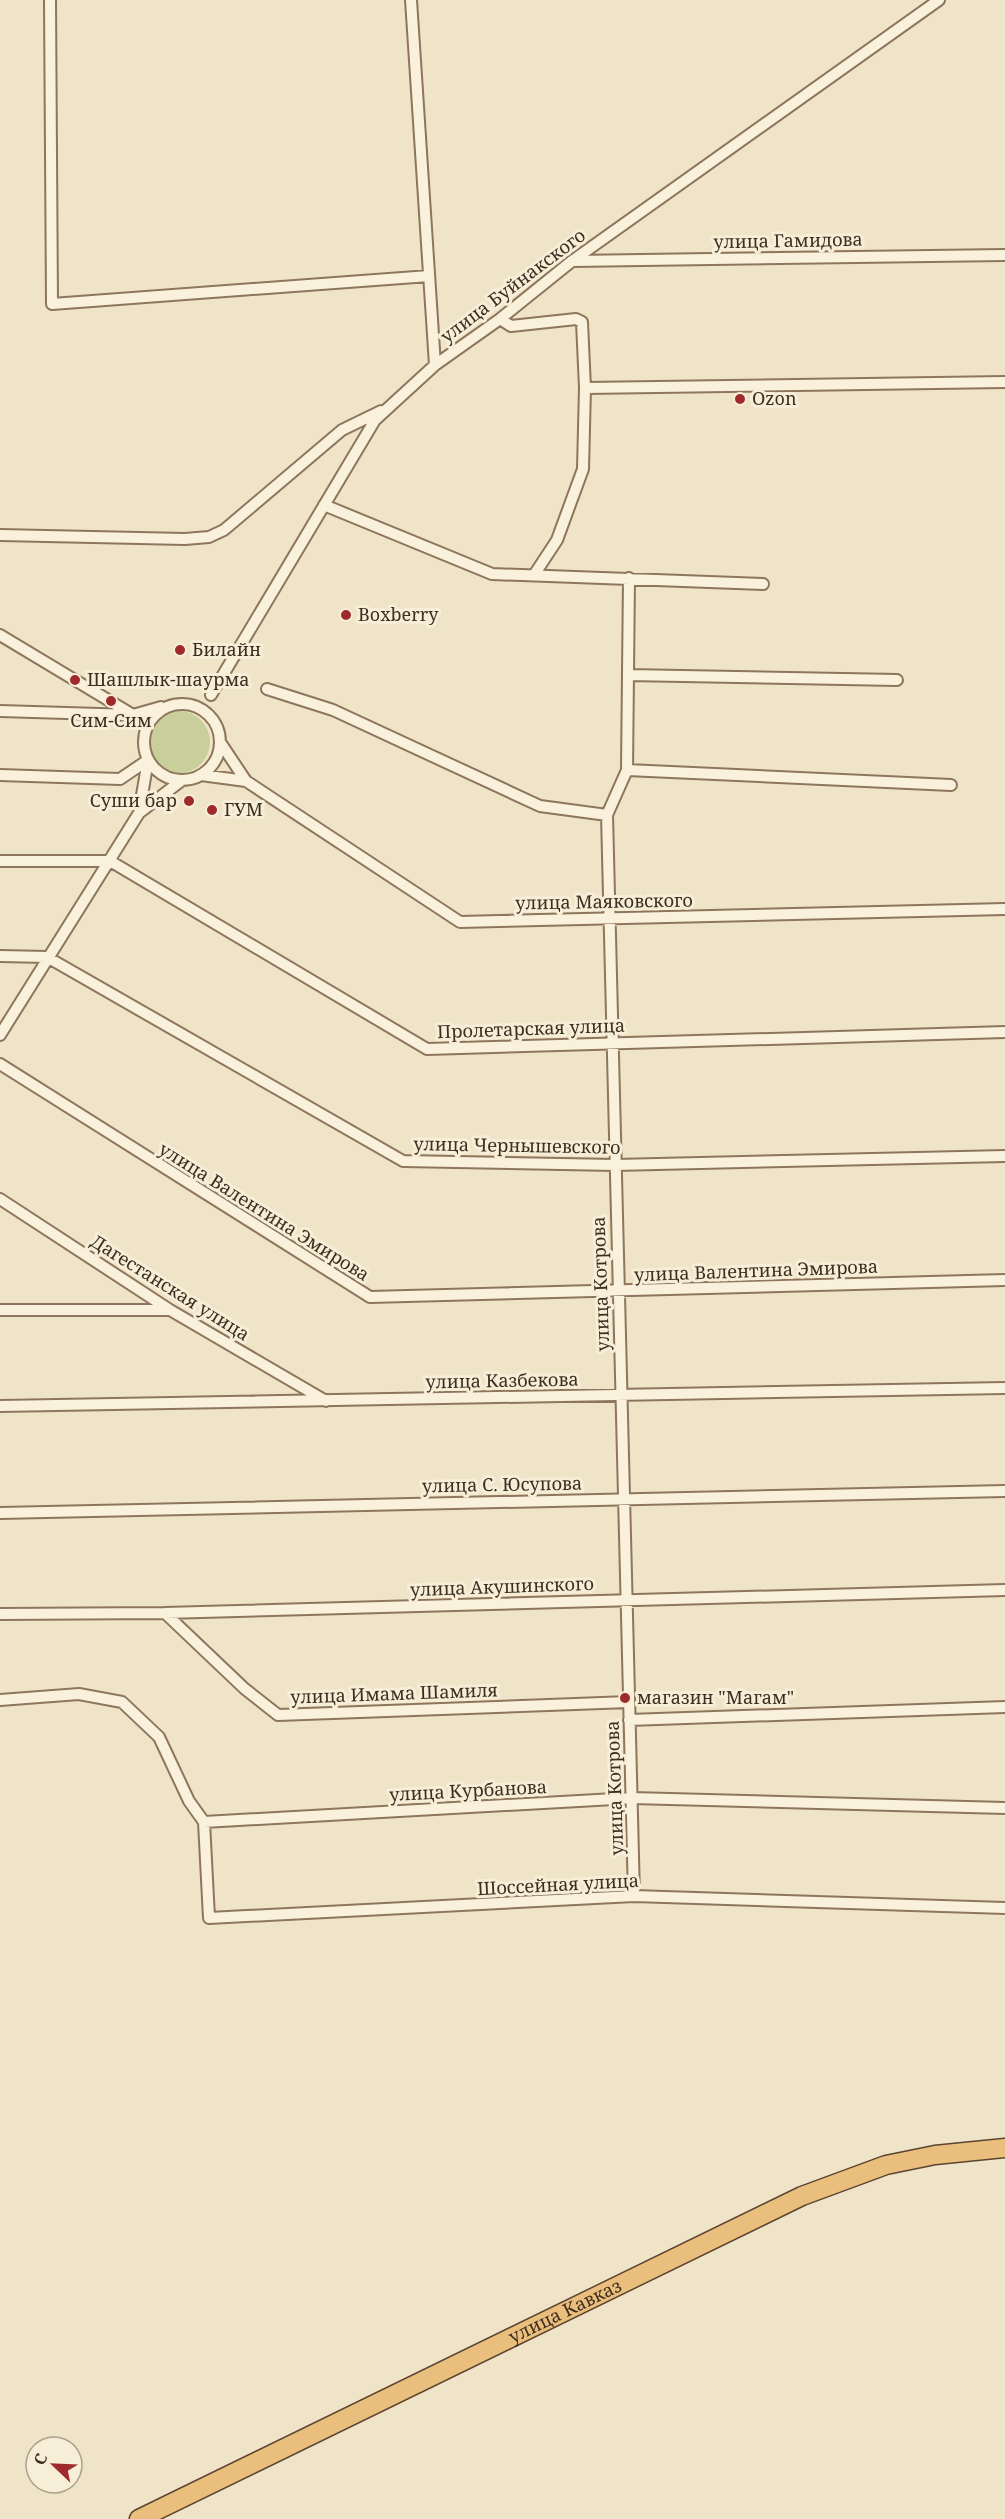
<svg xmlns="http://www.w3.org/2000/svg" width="1005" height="2519" viewBox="0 0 1005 2519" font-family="'Noto Serif',serif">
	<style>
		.green { fill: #c9cf9b }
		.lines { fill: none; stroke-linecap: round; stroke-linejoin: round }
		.minor-casing { stroke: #8d765c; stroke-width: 14 }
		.trunk-casing { stroke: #5b4430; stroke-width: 21 }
		.minor { stroke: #faf1dc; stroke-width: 10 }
		.trunk { stroke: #eabe7c; stroke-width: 18 }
		.poi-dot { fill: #9e2a2b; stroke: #f7eed8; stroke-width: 2 }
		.labels { text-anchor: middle; stroke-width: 6; stroke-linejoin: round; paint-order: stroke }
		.street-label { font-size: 18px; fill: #3d2e20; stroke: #f7eed8 }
		.poi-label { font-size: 18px; fill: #3d2e20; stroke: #f7eed8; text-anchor: start }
	</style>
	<rect width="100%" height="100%" fill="#f0e4c8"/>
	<!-- green -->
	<path class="green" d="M148 742a31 31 0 1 1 62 0a31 31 0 1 1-62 0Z"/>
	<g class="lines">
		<defs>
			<path id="minor" d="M50,0l2,304 377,-28
				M411,0l24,365
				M572,261l433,-6
				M500,319l11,7 65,-7 6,3 3,66 -2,81 -26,71 -23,35
				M585,388l420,-6
				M324,505l168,69 271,10
				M0,535l185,4 24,-2 15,-7 118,-100 39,-19
				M629,578l-2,192 -20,45 27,1081
				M0,635l133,80
				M628,675l269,5
				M267,689l66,21 207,96 67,9
				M211,695l164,-275 60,-55 65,-46 72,-58 367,-261
				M144 742a38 38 0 1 1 76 0a38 38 0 1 1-76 0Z
				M0,711l133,4 28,-8
				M627,770l324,15
				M0,775l120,4 28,-19
				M201,775l45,6 -26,-39
				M246,781l214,141 545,-13
				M139,813l42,-32
				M0,861h110l317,188 578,-17
				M0,956l47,1 356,204 212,4 390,-9
				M0,1035l139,-222 9,-53
				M0,1064l370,233 635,-17
				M0,1199l170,111 156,91
				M0,1310h169
				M0,1406l1005,-18
				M0,1513l1005,-22
				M165,1613l80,76 33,26 351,-13
				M0,1614l165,-1 840,-23
				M0,1700l79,-6 43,8 37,35 30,64 15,21 428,-24 373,10
				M629,1720l376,-13
				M204,1822l5,96 425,-22 371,12"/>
			<g id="trunk">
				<path id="s1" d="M139,2519l663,-323 84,-31 49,-10 70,-7"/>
			</g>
		</defs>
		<!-- minor casing -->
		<use href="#minor" class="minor-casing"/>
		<!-- trunk casing -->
		<use href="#trunk" class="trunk-casing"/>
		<!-- minor -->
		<use href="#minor" class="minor"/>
		<!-- trunk -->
		<use href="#trunk" class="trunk"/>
	</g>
	<!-- markers -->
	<g class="poi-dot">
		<circle cx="740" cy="399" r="6"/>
		<circle cx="346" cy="615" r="6"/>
		<circle cx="180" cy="650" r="6"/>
		<circle cx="75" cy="680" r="6"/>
		<circle cx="111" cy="701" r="6"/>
		<circle cx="189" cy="801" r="6"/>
		<circle cx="212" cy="810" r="6"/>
		<circle cx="625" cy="1698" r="6"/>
	</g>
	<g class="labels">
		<!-- street labels -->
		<g class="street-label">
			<text transform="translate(788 241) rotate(-1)" y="6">улица Гамидова</text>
			<text transform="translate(513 286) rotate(-37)" y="6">улица Буйнакского</text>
			<text transform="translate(604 902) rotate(-1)" y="6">улица Маяковского</text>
			<text transform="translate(531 1029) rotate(-2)" y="6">Пролетарская улица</text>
			<text transform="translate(517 1146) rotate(1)" y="6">улица Чернышевского</text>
			<text transform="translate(264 1212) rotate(32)" y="6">улица Валентина Эмирова</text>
			<text transform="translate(756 1271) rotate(-2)" y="6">улица Валентина Эмирова</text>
			<text transform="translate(601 1284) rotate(-92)" y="6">улица Котрова</text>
			<text transform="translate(170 1288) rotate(32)" y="6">Дагестанская улица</text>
			<text transform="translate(502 1381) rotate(-1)" y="6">улица Казбекова</text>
			<text transform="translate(502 1485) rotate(-1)" y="6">улица С. Юсупова</text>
			<text transform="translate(502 1587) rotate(-2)" y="6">улица Акушинского</text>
			<text transform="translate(394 1694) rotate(-2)" y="6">улица Имама Шамиля</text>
			<text transform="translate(615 1788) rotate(-92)" y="6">улица Котрова</text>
			<text transform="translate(468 1791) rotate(-3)" y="6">улица Курбанова</text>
			<text transform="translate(558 1885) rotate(-3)" y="6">Шоссейная улица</text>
			<text dy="6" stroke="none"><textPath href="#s1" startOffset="474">улица Кавказ</textPath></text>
		</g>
		<!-- poi labels -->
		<g class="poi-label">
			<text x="752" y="405">Ozon</text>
			<text x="358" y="621">Boxberry</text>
			<text x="192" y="656">Билайн</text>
			<text x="87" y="686">Шашлык-шаурма</text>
			<text x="111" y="727" text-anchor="middle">Сим-Сим</text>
			<text x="177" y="807" text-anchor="end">Суши бар</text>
			<text x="224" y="816">ГУМ</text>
			<text x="637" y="1704">магазин "Магам"</text>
		</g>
	</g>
	<!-- north arrow -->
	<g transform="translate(54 2465) rotate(293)"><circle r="28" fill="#f7eed8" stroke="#ada18e" stroke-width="1.5"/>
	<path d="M0-4.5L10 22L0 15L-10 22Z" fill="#9e2a2b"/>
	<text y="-9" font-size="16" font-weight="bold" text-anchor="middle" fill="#3d2e20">С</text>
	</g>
</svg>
